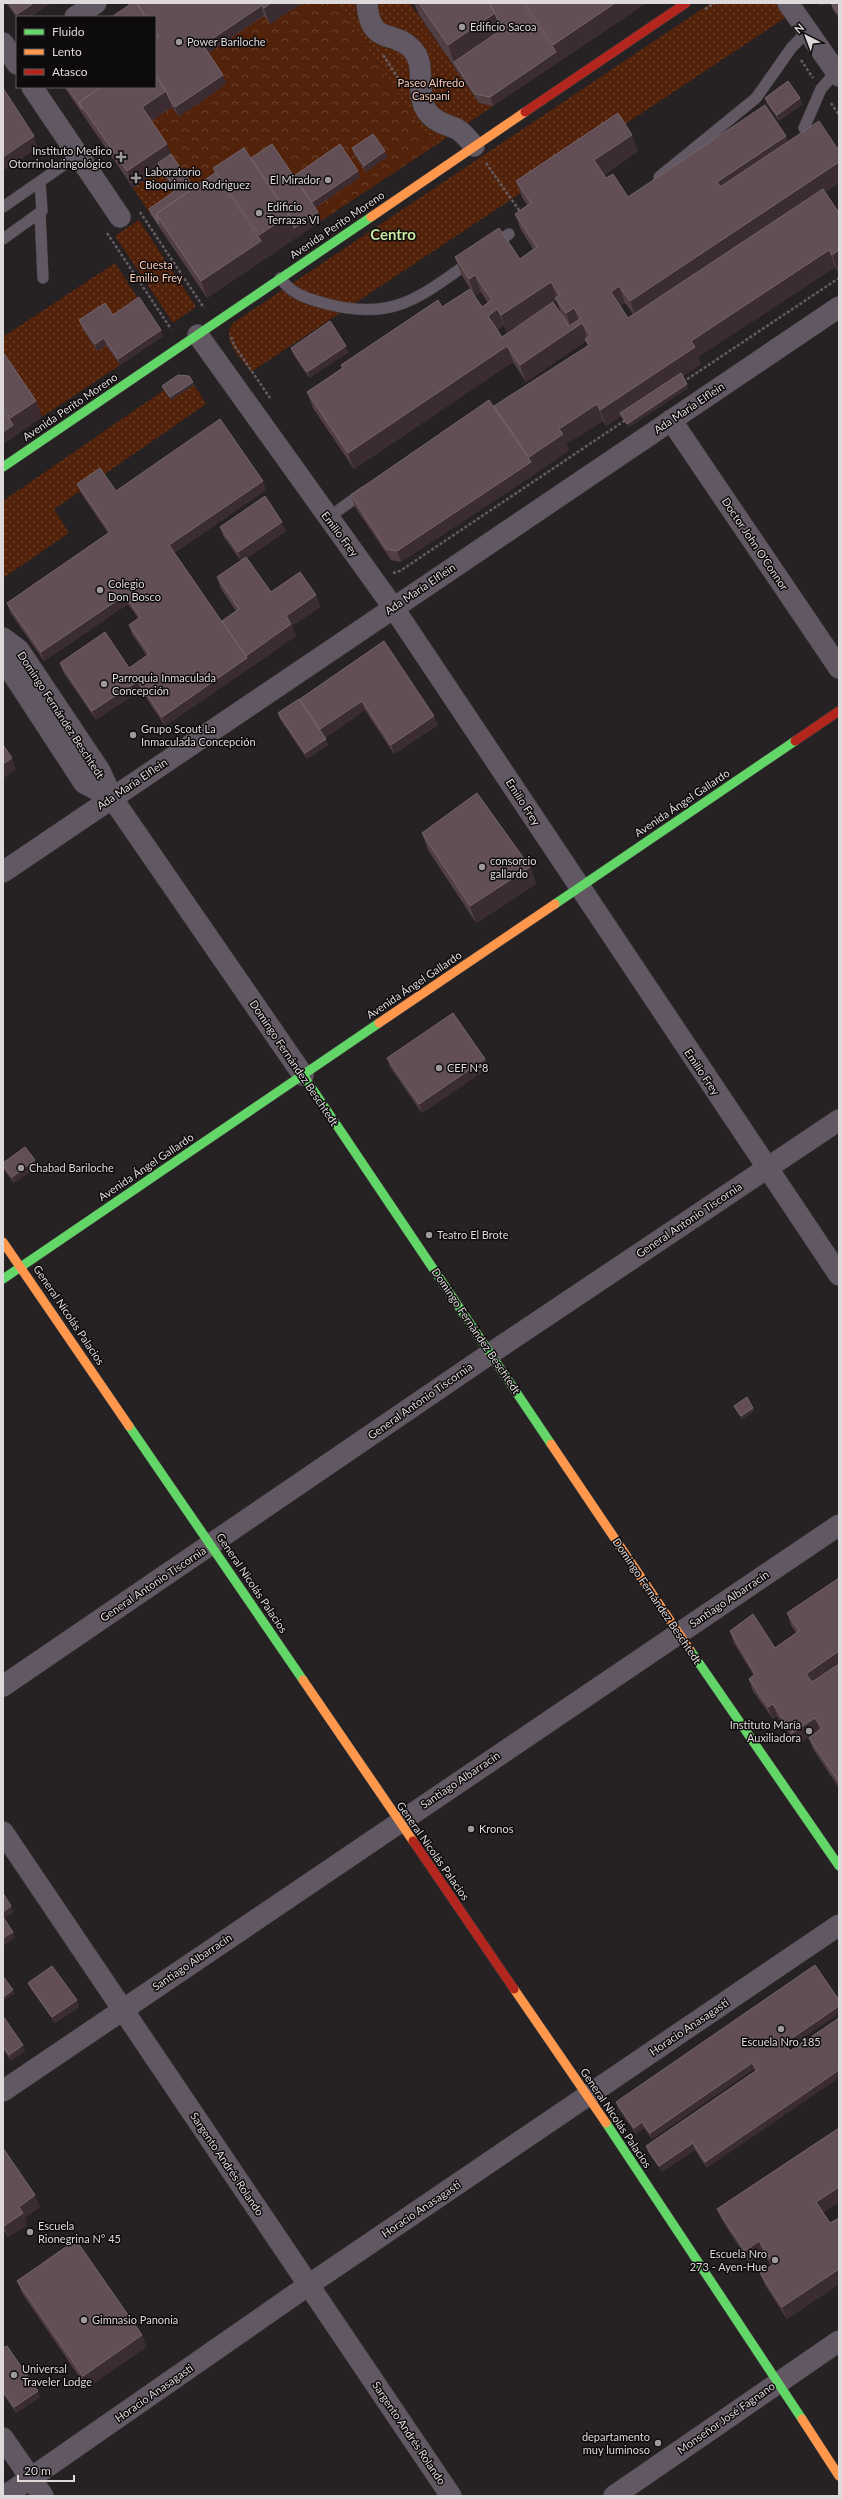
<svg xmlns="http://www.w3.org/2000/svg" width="842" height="2499" viewBox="0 0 842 2499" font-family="Lato,sans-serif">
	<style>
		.grass { fill: url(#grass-dots) }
		.forest { fill: url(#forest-crowns) }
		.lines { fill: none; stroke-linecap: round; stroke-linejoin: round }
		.lane-casing { stroke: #3f3c3d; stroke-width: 12 }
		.street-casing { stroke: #3f3c3d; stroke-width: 22 }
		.fast-casing { stroke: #3f3c3d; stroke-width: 10 }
		.slow-casing { stroke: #3f3c3d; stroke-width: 10 }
		.jam-casing { stroke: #3f3c3d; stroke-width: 10 }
		.path { stroke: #635d63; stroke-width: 2.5; stroke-dasharray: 3 2; stroke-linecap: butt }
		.lane { stroke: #625863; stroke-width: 11 }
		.street { stroke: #625863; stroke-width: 21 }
		.fast { stroke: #63d668; stroke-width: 9 }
		.slow { stroke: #ff974d; stroke-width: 9 }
		.jam { stroke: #b3261e; stroke-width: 9 }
		.wall { fill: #523f44; fill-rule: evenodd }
		.shaded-wall { fill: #3a2c30 }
		.building { fill: #614f55; stroke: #74656a; fill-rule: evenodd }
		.poi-dot { fill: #9e999b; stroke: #0e0b0c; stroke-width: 1.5 }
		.labels { text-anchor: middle; stroke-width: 3; stroke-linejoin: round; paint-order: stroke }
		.poi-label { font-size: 11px; fill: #ded9db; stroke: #0e0b0c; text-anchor: start }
		.park-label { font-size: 11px; fill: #fbc9b5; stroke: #0e0b0c }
		.street-label { font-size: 11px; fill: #ded9db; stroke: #0e0b0c }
		.district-label { font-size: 15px; font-weight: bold; fill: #c6e59d; stroke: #0e0b0c }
	</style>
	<defs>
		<pattern id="grass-dots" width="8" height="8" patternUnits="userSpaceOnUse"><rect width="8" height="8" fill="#53220a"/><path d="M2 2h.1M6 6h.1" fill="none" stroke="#6b422d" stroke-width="1.8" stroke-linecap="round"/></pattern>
		<pattern id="forest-crowns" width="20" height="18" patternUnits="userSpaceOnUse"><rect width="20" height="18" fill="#53220a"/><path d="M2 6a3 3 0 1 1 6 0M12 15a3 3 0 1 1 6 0" fill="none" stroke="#6b422d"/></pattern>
	</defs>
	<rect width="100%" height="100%" fill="#262123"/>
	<!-- grass -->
	<path class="grass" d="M337,3h73l69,100 14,3 -60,41z
		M711,3h68l9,13 -537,356c-10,-14 -31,-32 -18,-49z
		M160,169l18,27 -27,19 -18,-27z
		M139,220l57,87 -23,16 -58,-87z
		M115,263l26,40 -43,47 8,-5 14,20 -78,52 -39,-57v-23z
		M194,385l12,19 -152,105 15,24 -66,45v-77l161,-111 7,10z"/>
	<!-- forest -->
	<path class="forest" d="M302,3h35l96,144 -112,74 -26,-39 -92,21 -55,-80 24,-16 7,9 47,-32 -19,-30 57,-39 6,9z"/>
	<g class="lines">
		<defs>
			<path id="lane" d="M804,128l17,-39 15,-17
				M659,177l97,-79 36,-51 16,-16
				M3,207l75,-52
				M40,214l3,64
				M3,239l39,-28 -2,-29
				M493,245l16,-11
				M280,278c13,17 26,20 47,26 66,17 92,-6 144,-43
				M329,517l35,-25"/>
			<path id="street" d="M367,3c3,44 27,26 45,46 17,17 0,47 18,66 8,8 17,10 27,14 7,4 12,11 17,17
				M788,3l51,73
				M75,17l21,-14
				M3,43l14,21
				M32,87l88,130
				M198,335l195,272 446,668
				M671,420l168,248
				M3,638l16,12 81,121 12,27 -28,-15 -81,-124
				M112,798l191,277
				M3,872l836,-565
				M3,1686l488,-333 348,-233
				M3,1832l448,664
				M3,2091l836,-566
				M3,2438l40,58
				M5,2496l305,-212 529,-359
				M614,2496l225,-155"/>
			<path id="fast" d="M3,467l368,-250
				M555,904l240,-163
				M303,1075l248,369
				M3,1279l376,-256
				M129,1426l174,254
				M690,1650l149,216
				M606,2123l196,296"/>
			<path id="slow" d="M371,217l154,-105
				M379,1023l176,-119
				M3,1242l126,184
				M551,1444l139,206
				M303,1680l110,161
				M514,1989l92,134
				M802,2419l37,57"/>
			<path id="jam" d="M525,112l161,-109
				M795,741l44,-30
				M413,1841l101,148"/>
		</defs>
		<!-- lane casing -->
		<use href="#lane" class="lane-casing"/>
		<!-- street casing -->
		<use href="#street" class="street-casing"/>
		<!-- fast casing -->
		<use href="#fast" class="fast-casing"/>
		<!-- slow casing -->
		<use href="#slow" class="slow-casing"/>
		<!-- jam casing -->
		<use href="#jam" class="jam-casing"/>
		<!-- path -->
		<path class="path" d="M705,9l10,-6
			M383,55l17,26
			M801,60l12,18
			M831,103l8,12
			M486,163l35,50
			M140,212l64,96
			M107,233l64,96
			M231,337l3,8 36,53
			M683,382l156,-104
			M393,573l7,-2 227,-152"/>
		<!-- lane -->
		<use href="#lane" class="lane"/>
		<!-- street -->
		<use href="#street" class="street"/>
		<!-- fast -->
		<use href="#fast" class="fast"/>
		<!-- slow -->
		<use href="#slow" class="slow"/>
		<!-- jam -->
		<use href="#jam" class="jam"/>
	</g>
	<!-- wall -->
	<path class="wall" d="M6,3h45l-21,14h-13v1z
		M132,3h170l-32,21 -6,-8 -56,37 15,22 3,9 -47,33 -7,-10 -21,14 20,33 23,34 21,-15 -2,-5 38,-10 43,18 66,1 -45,31 3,4 3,9 -114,77 -56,-83 -2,-6 25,-18 -14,-22 -27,19 -69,-101h91v-70h-42z
		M414,3h232l-153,103 -14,-3 -60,-88z
		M831,3h8v15l-6,-8z
		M765,98l38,6 -24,17 -12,-17z
		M786,136l2,6 51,9v32l-14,9 14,21v58l-1,1 -3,-5 -137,90 3,7 -18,12 5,12 -59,39 -8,-11 -15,10 -3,-5 -37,23 3,6 -34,24 -134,88 -10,-2 -36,-53 -4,-12 145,-85 -2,-4 94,-60 -2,-5 -60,41 -13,-20 -159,107 -41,-61 -6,-16 35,-24 -1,-3 101,-58h40l6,-4 -7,-11 -6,4 -14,-22 -6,-17 65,2 13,-10 -12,-19 -6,-16 12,-9 -5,-8 -6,-16 122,-30 -34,24 2,3 22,19zM556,300l5,13 -59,24 -5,-7 7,-5 3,7zM625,303l9,12 -6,3 -8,-12z
		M352,148l33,3 2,6 -21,15 -12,-18z
		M79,320l82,10 2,6 -43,29 -14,-20 -9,6 -16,-25z
		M291,348l58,4 -40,26 -16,-24z
		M3,352l39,65 -39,27z
		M194,385l-23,15 -7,-10 -2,-4z
		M77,484l39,7 150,-1 -92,63 48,70v-2l14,-10 -15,-22 -4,-12 24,-16 -18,-25 -3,-9 66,4 -39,27 24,34 45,3 4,12 -28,19 4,10 -131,90 -24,-36 -45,30 -33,-48 -3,-9 69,5 18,-12 -15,-22 -3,-9 9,-7 -10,-14 -84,57 -34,-49 -3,-9 101,-70 -27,-40z
		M384,641l54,84 -44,29 -29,-44 -40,28 3,7 -21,14 -27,-40 -2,-6 23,-11 -1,-3z
		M422,833l108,34 6,17 -60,39 -48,-73z
		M387,1058l98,1 3,9 -66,45 -32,-46z
		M35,1160l2,7 -23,16 -10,-13 -1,-4v-3z
		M734,1406l19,2 1,3 -12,8 -7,-10z
		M839,1578v210l-26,-39 -4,-11 11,-8 -23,15 -20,-29 -4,3 -20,-28 -4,-12 5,-3 -20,-33 -4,-12 45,17 21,-15 -5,-8 -4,-12z
		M28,1983l49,17 2,7 -24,16 -24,-34z
		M3,2016l22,35 -14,10 -8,-12z
		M788,2049l-81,119 -12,-18 -33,22 -14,-20 -2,-6 109,-75 -1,-2 -102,70 -8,-11 -8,6 -18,-26 -2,-6z
		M839,2128v74l-16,10 7,11 9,-5v66l-52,35 -22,-34 -5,-12 12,-7 -9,-13 -14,9 -27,-42 -5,-11z
		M3,2148l37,59 -15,10 2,8 -19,12 -4,-6 -1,1z
		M17,2281l125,54 4,12 -59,41 -65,-95z
		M3,2348l37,49 -24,16 -13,-19z"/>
	<!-- shaded-wall -->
	<path class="shaded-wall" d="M34,3h17l-21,14h-12l-1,-3z
		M271,3h31l-32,21 -6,-16z
		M615,3h31l-153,103 -3,-9 66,-45 -3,-7z
		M819,3h7l-6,4z
		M261,6l3,9 -57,39 -4,-9z
		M495,13l10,26 -51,23 -6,-17z
		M223,75l3,9 -47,33 -4,-10z
		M166,91l6,16 -24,16 -6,-16z
		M800,98l3,6 -24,17 -2,-6z
		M632,135l6,16 -38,26 -6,-17z
		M34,136l4,12 -35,23v-14z
		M786,136l6,17 -69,46 -6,-17z
		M167,144l6,16 -15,3 2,6 -27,19 -6,-17z
		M385,151l2,6 -21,15 -2,-6z
		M839,162v21l-203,135 -6,-17z
		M358,171l2,6 -47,32 -2,-6z
		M318,212l3,9 -114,77 -6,-17 60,-40 -2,-6 30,-20z
		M829,250l6,17 -137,90 3,7 -79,52 -2,-3 1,3 -15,10 -6,-16 91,-69z
		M839,250v21l-1,1 -6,-17z
		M475,275l6,17 -6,4 -6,-17z
		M551,282l6,17 -50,33 -6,-17z
		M619,286l6,17 -8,6 -6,-17z
		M574,308l6,17 -8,5 -6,-17z
		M497,309l7,16 -10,7 -6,-16z
		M582,323l6,17 -3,-1 1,2 -60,41 -6,-17z
		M161,330l2,6 -43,29 -2,-6z
		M104,338l2,7 -9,6 -2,-7z
		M346,346l3,6 -40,26 -2,-6z
		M507,346l6,16 -159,107 -6,-16z
		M193,382l1,3 -23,15 -1,-3z
		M687,384l1,4 -59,39 -2,-3z
		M36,401l6,16 -39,27v-12l10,-7 -3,-7z
		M597,404l6,17 -37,23 3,6 -34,24 -6,-17 30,-28z
		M531,462l4,12 -134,88 -4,-11z
		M263,481l3,9 -94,64 -3,-9z
		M282,522l4,9 -45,31 -3,-10z
		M125,595l3,9 -84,57 -3,-9z
		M316,595l4,12 -28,19 4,10 -46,32 -4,-12 40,-40z
		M247,658l3,10 -85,58 -3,-9z
		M138,681l3,9 -45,30 -4,-9z
		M362,701l3,9 -41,29 -4,-10z
		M434,716l4,9 -44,29 -3,-9z
		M326,739l2,6 -21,14 -2,-6z
		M12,758l4,12 -13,9v-15z
		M530,867l6,17 -60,39 -6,-17z
		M485,1059l3,9 -66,45 -3,-9z
		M35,1160l2,7 -23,16 -2,-6z
		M753,1408l1,3 -12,8 -1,-3z
		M839,1651v15l-29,19 -4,-11z
		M773,1704l4,12 -4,3 -5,-12z
		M815,1718l5,12 -23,15 -5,-12z
		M11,1906l3,6 -11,7v-7z
		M13,1932l2,6 -12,8v-8z
		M13,1990l1,4 -10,6 -1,-3z
		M77,2000l2,7 -24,16 -3,-6z
		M839,2006v8l-52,35 -2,-6z
		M23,2045l2,6 -14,10 -2,-6z
		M752,2063l2,6 -102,70 -2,-6z
		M839,2070v8l-132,90 -2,-6z
		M642,2122l2,6 -8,6 -2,-6z
		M693,2143l2,7 -33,22 -3,-6z
		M839,2187v15l-18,12 -5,-12z
		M35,2195l5,12 -15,10 2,8 -19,12 -4,-11 15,-19z
		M759,2241l4,12 -14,9 -4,-11z
		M839,2269v15l-52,35 -5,-12z
		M142,2335l4,12 -59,41 -4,-12z
		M38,2391l2,6 -24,16 -2,-6z"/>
	<!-- building -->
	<path class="building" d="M9,3h25l-17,11z
		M132,3h4l9,14h-31l-1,-1z
		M137,3h122l2,3 -58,39 20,30 -48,32 -6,-9 -3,-7 -11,-17v-35l4,-3 -4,-6v-13h-9z
		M261,3h10l-7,5z
		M419,3h70l6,10 -47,32z
		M489,3h33l34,49 -66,45 -15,-3 -21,-32 47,-32 -6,-17z
		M524,3h91l-62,42z
		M831,3h8v12z
		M155,32l4,5 -4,2z
		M155,74l11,17 -24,16 25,37 -40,27 -48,-69 22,-15h54z
		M788,81l12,17 -23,17 -12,-17z
		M67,87h34l-22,15 3,7z
		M3,88l31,48 -31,21z
		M765,105l21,31 -69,46 3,5 99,-66 20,30v11l-209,139 -11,-15 -8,6 17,26 195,-129 16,24v37l-7,5 -3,-5 -138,91 4,6 -95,63 -3,-6 -38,25 4,5 -34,23 -35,-51 95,-61 -4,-6 5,-4 -8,-12 -62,42 -13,-19 -159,107 -41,-61 36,-24 -2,-3 97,-65 4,7 28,-18 12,18 10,-7 -17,-25 -6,4 -14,-22 44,-29 21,31 17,-12 -22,-33 16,-11 -15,-22 102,-68 14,22 -38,25 12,18 7,-4 15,23zM551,282l9,13 -5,3 11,15 8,-5 7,10 -12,8 -16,-24 -51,35 -14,-21 9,-7 4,6z
		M373,134l12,17 -21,15 -12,-18z
		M272,144l46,68 -24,16 -5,-13 -38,-57z
		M340,144l18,27 -46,31 -18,-26z
		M244,148l45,67 -30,20 -46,-67z
		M171,154l23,34 -38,26 3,10 -10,-15 27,-19 -18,-27z
		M215,173l46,68 -60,40 -45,-67z
		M139,297l22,33 -43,29 -14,-21 -9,6 -16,-24 26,-17 8,12z
		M330,321l16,25 -39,26 -16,-24z
		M3,352l33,49 -26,17 -7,-11z
		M681,373l6,11 -60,40 -7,-11z
		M178,375l11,1 4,6 -23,15 -8,-11z
		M489,400l42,62 -134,89 -11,-2 -35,-54z
		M3,410l10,15 -10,7z
		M220,419l43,62 -94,64 78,113 -85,59 -24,-36 -46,30 -32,-48 45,-31 24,36 20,-14 -20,-29 11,-8 -15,-22 -84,57 -34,-49 103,-71 -33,-48 23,-16 16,23z
		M265,496l17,26 -44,30 -18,-25z
		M246,557l25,35 29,-20 16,23 -30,21 5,8 -45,32 -24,-35 17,-12 -22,-32z
		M384,641l50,75 -43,29 -29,-44 -42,28 -20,-30z
		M299,699l27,40 -21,14 -27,-40z
		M3,745l9,13 -9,6z
		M477,793l53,74 -60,39 -48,-73z
		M453,1013l32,46 -66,45 -32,-46z
		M25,1147l10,13 -23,17 -9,-12v-2z
		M747,1397l6,11 -12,8 -7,-10z
		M839,1578v73l-33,23 6,8 27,-18v118l-30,-44 13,-10 -7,-10 -23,15 -19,-29 -5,3 -19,-28 6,-5 -25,-43 23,-17 22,34 24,-17 -12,-18z
		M3,1893l8,13 -8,6z
		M3,1917l10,15 -10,6z
		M815,1965l24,35v6l-54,37 5,8 49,-33v52l-134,92 -12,-19 -34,23 -13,-20 111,-76 -5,-7 -102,70 -8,-11 -8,6 -18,-26z
		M52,1966l25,34 -25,17 -24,-34z
		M3,1976l10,14 -10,7z
		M3,2016l20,29 -14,10 -6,-9z
		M839,2128v59l-23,15 14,21 9,-5v51l-57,38 -22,-34 14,-9 -15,-23 -14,10 -28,-42z
		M3,2148l32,47 -16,12 4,6 -19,13 -1,-2z
		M76,2240l66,95 -59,41 -66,-95z
		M7,2346l31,45 -24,16 -11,-16v-43z"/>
	<!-- markers -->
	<g class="poi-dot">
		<circle cx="462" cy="27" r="4"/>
		<circle cx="179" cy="42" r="4"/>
		<path d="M119 151h4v4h4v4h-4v4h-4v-4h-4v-4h4z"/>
		<path d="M134 172h4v4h4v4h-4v4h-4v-4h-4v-4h4z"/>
		<circle cx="328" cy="180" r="4"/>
		<circle cx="259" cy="213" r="4"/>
		<circle cx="100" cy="590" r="4"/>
		<circle cx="104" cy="684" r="4"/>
		<circle cx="133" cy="735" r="4"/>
		<circle cx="482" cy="867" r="4"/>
		<circle cx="439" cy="1068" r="4"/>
		<circle cx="21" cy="1168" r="4"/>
		<circle cx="429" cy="1235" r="4"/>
		<circle cx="809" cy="1731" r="4"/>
		<circle cx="471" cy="1829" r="4"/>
		<circle cx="781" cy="2029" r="4"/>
		<circle cx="30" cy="2232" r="4"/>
		<circle cx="775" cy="2260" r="4"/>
		<circle cx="84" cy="2320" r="4"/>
		<circle cx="14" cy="2375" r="4"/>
		<circle cx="658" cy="2443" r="4"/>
	</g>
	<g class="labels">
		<!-- poi labels -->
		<g class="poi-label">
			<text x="470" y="31">Edificio Sacoa</text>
			<text x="187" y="46">Power Bariloche</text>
			<text x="112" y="155" text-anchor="end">Instituto Medico<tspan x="112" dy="13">Otorrinolaringológico</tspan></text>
			<text x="145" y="176">Laboratorio<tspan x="145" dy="13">Bioquimico Rodriguez</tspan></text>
			<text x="320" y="184" text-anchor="end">El Mirador</text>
			<text x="267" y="211">Edificio<tspan x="267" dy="13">Terrazas VI</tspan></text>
			<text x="108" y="588">Colegio<tspan x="108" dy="13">Don Bosco</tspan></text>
			<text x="112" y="682">Parroquia Inmaculada<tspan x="112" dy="13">Concepción</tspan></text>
			<text x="141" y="733">Grupo Scout La<tspan x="141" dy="13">Inmaculada Concepción</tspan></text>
			<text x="490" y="865">consorcio<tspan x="490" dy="13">gallardo</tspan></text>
			<text x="447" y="1072">CEF Nª8</text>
			<text x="29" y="1172">Chabad Bariloche</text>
			<text x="437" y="1239">Teatro El Brote</text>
			<text x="801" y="1729" text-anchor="end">Instituto María<tspan x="801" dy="13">Auxiliadora</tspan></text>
			<text x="479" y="1833">Kronos</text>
			<text x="781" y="2046" text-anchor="middle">Escuela Nro 185</text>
			<text x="38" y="2230">Escuela<tspan x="38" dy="13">Rionegrina N° 45</tspan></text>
			<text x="767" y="2258" text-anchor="end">Escuela Nro<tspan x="767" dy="13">273 - Ayen-Hue</tspan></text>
			<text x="92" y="2324">Gimnasio Panonia</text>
			<text x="22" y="2373">Universal<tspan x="22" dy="13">Traveler Lodge</tspan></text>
			<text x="650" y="2441" text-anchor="end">departamento<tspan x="650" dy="13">muy luminoso</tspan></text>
		</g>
		<!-- park labels -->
		<g class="park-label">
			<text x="431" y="87">Paseo Alfredo<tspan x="431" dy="13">Caspani</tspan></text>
			<text x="156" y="269">Cuesta<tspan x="156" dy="13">Emilio Frey</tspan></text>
		</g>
		<!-- street labels -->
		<g class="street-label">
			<text transform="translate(337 225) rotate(-34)" y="4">Avenida Perito Moreno</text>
			<text transform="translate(70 407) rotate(-34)" y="4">Avenida Perito Moreno</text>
			<text transform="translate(689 408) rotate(-34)" y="4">Ada María Elflein</text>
			<text transform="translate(340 534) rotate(53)" y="4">Emilio Frey</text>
			<text transform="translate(755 544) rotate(56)" y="4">Doctor John O'Connor</text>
			<text transform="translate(420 589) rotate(-34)" y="4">Ada María Elflein</text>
			<text transform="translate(61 715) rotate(57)" y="4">Domingo Fernández Beschtedt</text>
			<text transform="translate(132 784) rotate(-34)" y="4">Ada María Elflein</text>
			<text transform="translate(523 802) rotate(57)" y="4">Emilio Frey</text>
			<text transform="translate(682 803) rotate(-34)" y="4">Avenida Ángel Gallardo</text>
			<text transform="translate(414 985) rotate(-34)" y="4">Avenida Ángel Gallardo</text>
			<text transform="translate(294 1063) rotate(56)" y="4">Domingo Fernández Beschtedt</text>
			<text transform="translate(702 1072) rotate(56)" y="4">Emilio Frey</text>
			<text transform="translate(146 1167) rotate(-34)" y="4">Avenida Ángel Gallardo</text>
			<text transform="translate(689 1220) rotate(-34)" y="4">General Antonio Tiscornia</text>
			<text transform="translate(69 1315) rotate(56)" y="4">General Nicolás Palacios</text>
			<text transform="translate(476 1331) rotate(56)" y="4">Domingo Fernández Beschtedt</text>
			<text transform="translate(420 1401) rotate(-35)" y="4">General Antonio Tiscornia</text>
			<text transform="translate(252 1583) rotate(56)" y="4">General Nicolás Palacios</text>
			<text transform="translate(153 1584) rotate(-34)" y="4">General Antonio Tiscornia</text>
			<text transform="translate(729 1599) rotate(-34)" y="4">Santiago Albarracín</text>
			<text transform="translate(657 1601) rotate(56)" y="4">Domingo Fernández Beschtedt</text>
			<text transform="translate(460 1780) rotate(-34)" y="4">Santiago Albarracín</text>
			<text transform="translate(433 1851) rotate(55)" y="4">General Nicolás Palacios</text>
			<text transform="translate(192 1962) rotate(-34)" y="4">Santiago Albarracín</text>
			<text transform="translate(689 2027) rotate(-34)" y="4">Horacio Anasagasti</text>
			<text transform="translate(616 2118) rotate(56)" y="4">General Nicolás Palacios</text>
			<text transform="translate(227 2164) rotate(56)" y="4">Sargento Andrés Rolando</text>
			<text transform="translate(421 2209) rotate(-34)" y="4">Horacio Anasagasti</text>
			<text transform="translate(154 2393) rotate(-35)" y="4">Horacio Anasagasti</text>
			<text transform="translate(726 2418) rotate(-35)" y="4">Monseñor José Fagnano</text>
			<text transform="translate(409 2433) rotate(56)" y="4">Sargento Andrés Rolando</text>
		</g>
		<!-- district labels -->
		<g class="district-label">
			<text x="393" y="240">Centro</text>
		</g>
	</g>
	<!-- border -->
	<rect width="842" height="2499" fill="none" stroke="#ded9db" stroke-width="8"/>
	<!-- legend -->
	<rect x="16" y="16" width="140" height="72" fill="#0e0b0c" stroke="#615d5f"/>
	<rect x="24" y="29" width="20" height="6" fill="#63d668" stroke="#615d5f"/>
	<text x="52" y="36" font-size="12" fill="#ded9db">Fluido</text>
	<rect x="24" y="49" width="20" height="6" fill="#ff974d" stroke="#615d5f"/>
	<text x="52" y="56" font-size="12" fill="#ded9db">Lento</text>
	<rect x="24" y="69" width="20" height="6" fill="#b3261e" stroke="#615d5f"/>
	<text x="52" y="76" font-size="12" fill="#ded9db">Atasco</text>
	<!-- north arrow -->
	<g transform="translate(806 36) rotate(318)" stroke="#0e0b0c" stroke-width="3" paint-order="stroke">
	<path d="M0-3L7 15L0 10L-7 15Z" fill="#ded9db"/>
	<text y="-6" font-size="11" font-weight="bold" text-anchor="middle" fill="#ded9db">N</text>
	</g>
	<!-- scale -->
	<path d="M18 2475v6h56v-6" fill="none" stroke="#ded9db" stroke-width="2"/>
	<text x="24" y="2475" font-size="12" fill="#ded9db" stroke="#0e0b0c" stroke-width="3" paint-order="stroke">20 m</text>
</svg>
